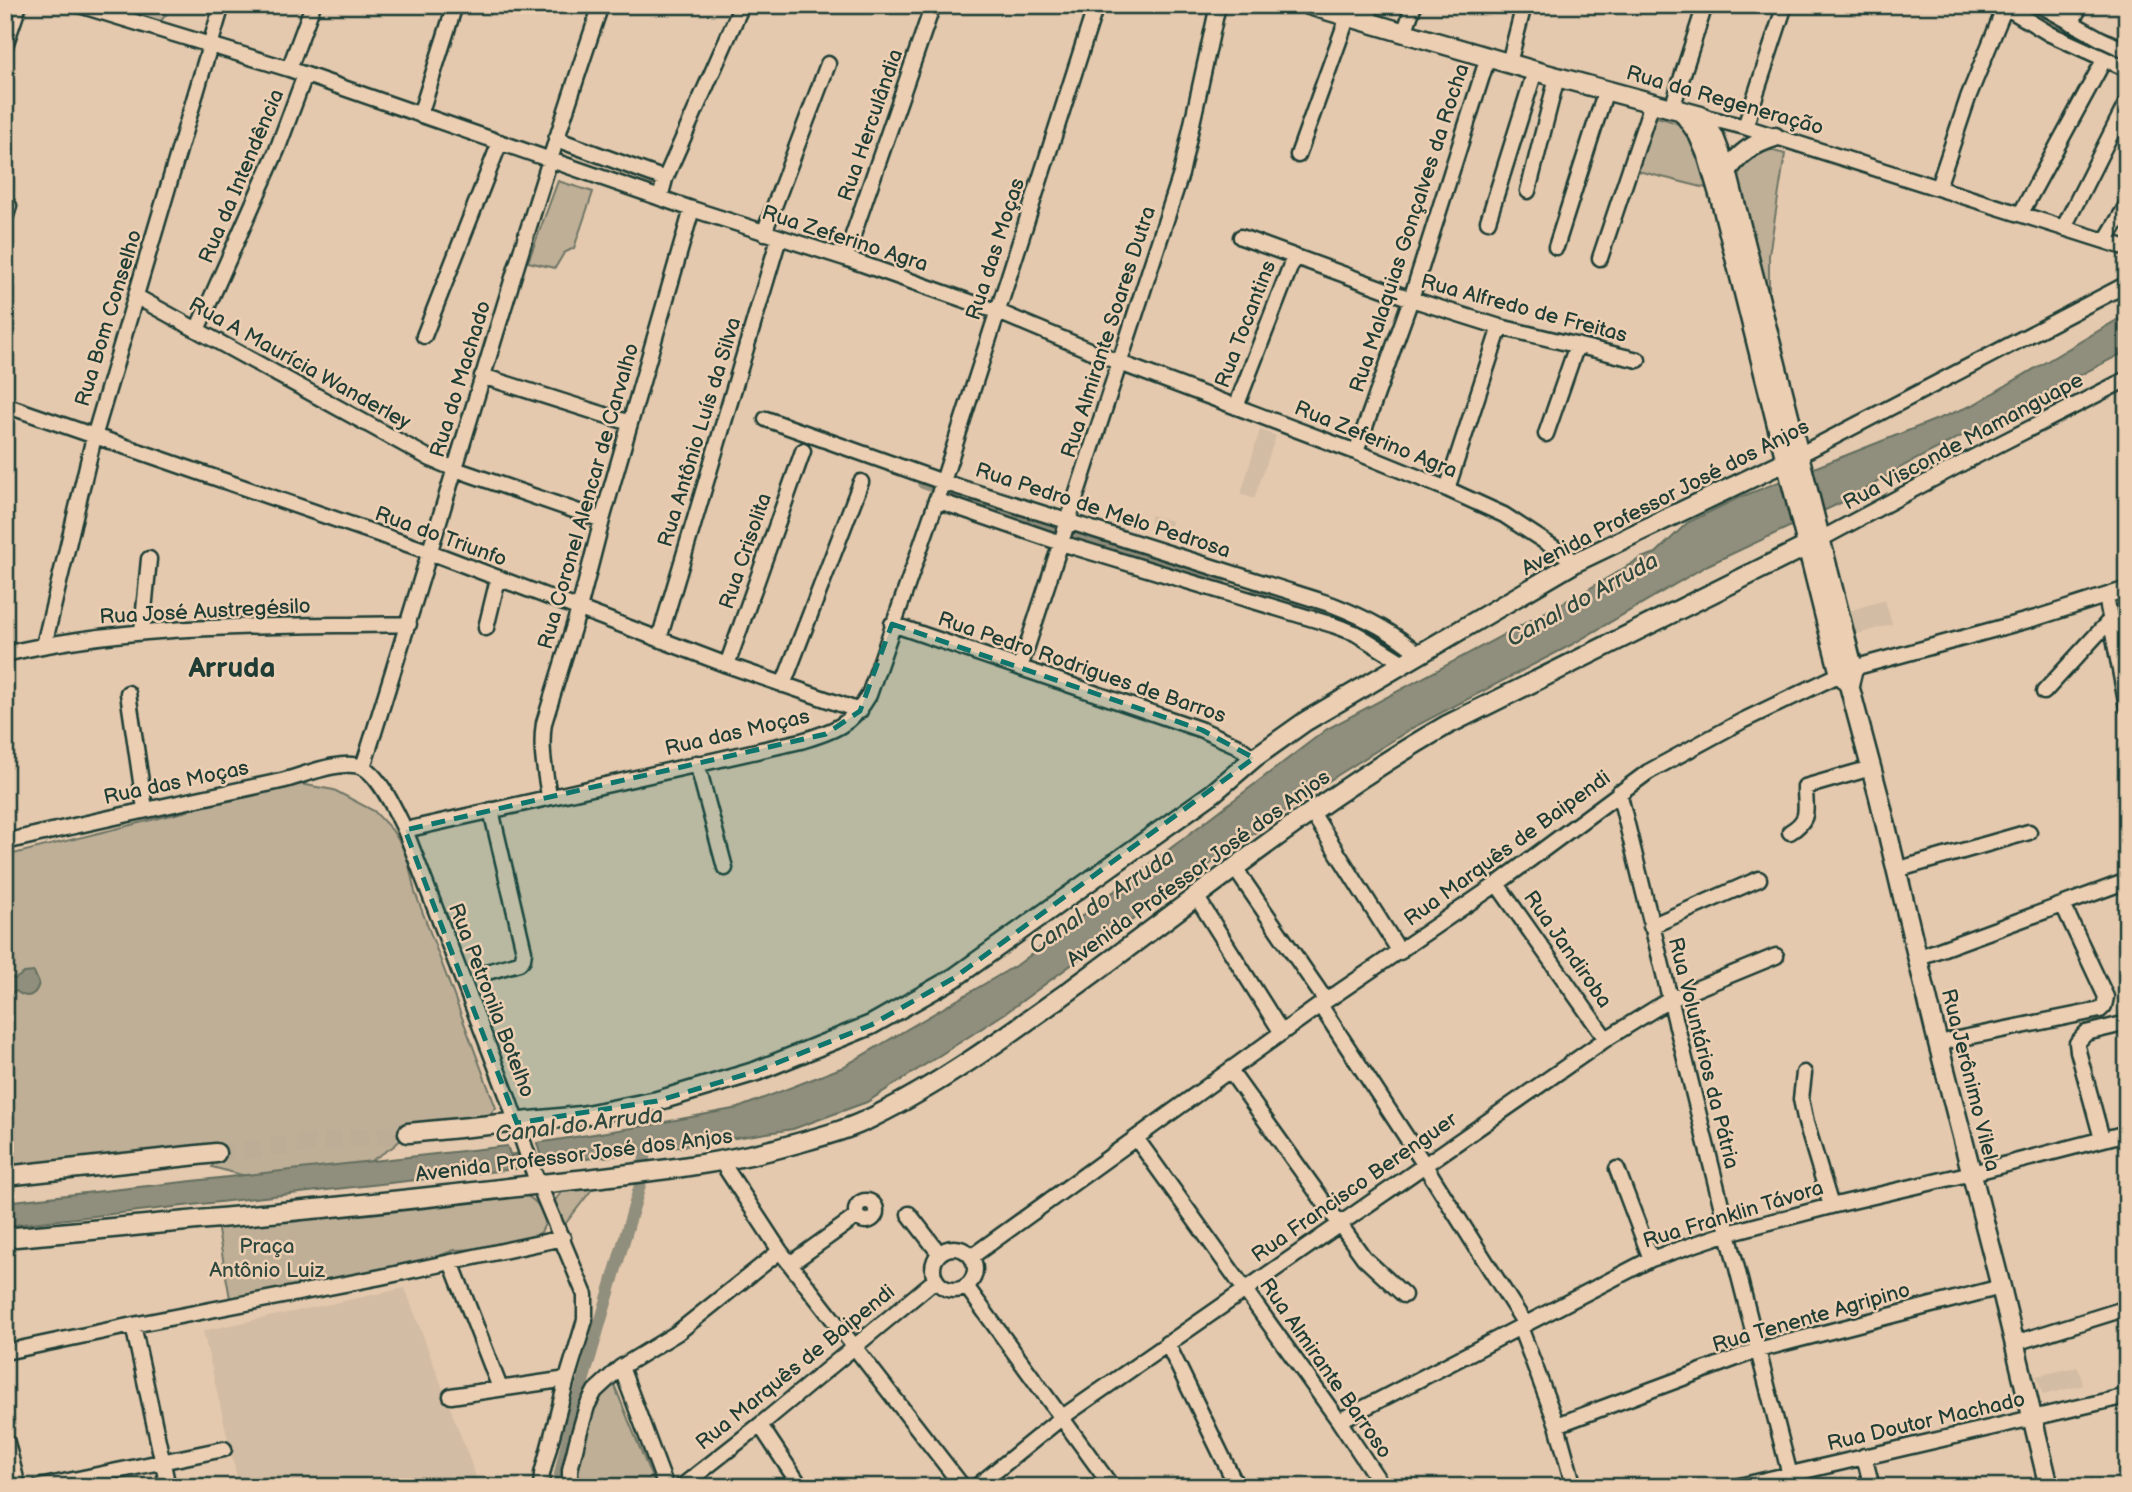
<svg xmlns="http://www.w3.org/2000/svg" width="2132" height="1492" viewBox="0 0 2132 1492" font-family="'Balsamiq Sans',sans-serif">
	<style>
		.built { fill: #d2bca3 }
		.green { fill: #bfaf97; stroke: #6f7666; stroke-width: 2 }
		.water { fill: #908e7b; stroke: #636e5f; stroke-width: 2 }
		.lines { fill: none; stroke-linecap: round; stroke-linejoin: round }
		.stream { stroke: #636e5f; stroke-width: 3.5 }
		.canal { stroke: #908e7b; stroke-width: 12 }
		.major-tunnel { stroke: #bdad96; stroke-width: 18; stroke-dasharray: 18 9; stroke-linecap: butt }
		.minor-casing { stroke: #1f3d34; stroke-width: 19 }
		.major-casing { stroke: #1f3d34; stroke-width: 23 }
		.minor { stroke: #eccfb3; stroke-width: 14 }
		.major { stroke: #eccfb3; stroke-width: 18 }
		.marked { fill: #0f766e; fill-opacity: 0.2; stroke: #0f766e; stroke-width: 5; stroke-dasharray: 14 9; stroke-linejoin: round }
		.labels { text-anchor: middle; stroke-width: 5; stroke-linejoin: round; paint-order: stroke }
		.street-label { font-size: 21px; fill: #1f3d34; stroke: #eccfb3 }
		.park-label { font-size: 21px; fill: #2f483e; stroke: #eccfb3 }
		.water-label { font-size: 23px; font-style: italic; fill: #30493f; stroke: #eccfb3 }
		.district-label { font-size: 28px; font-weight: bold; fill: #1f3d34; stroke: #eccfb3 }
	</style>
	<rect width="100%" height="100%" fill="#e4c9ae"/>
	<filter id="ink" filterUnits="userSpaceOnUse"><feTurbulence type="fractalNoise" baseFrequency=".0143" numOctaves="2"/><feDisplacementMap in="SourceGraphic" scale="14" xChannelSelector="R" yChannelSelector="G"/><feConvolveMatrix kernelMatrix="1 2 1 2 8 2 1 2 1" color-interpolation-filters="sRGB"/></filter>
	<g filter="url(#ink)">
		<!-- built -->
		<path class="built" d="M1260,430l16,6 -22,63 -13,-5z
			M1150,515l22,6 -4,12 -18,-6z
			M1885,600l7,24 -41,12 -6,-24z
			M405,1288l75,199h-241l-36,-156z
			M2078,1367l5,18 -40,10 -7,-19z"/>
		<!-- green -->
		<path class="green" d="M103,5h51v3l12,7 -8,9z
			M1652,116c8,2 18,4 26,8 20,12 25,45 32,65l-76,-19z
			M1762,148l23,6 -16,101v47l-33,-126 1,-5z
			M558,181l35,11 -19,56 -10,5 -9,15 -27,-6z
			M2127,592v27l-11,8 -4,-25 6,-7z
			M300,784l34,6 40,21 18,19 14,22 9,40 81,216 -12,12 -76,13 -14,13 -31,20 -90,11 -31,-2 -30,-8 6,-19 -213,22v-314l183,-45 -1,-4z
			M593,1188l-31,40 -8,-27 10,-11z
			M525,1195c11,5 18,15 21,27l-5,10 -14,8 -43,9 -30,1 -20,8 -203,46 -14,-79z
			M611,1377l43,106 1,4h-84l25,-91z"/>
		<!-- water -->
		<path class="water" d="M2127,314v37l-222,114 -54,33 -143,67 -137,80 -157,82 -87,55 -155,109 -165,121 -140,90 -74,27 -147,23 -103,12 -6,-21 107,-17 94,-18 103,-40 179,-105 307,-234 260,-139 54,-32 15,-5 31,-30 51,-25 235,-93z
			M5,951l2,3 -2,12 2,10 8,3 9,-6 10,-1 5,11c-3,13 -12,17 -23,8l-5,2 -2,10 -4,2z
			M507,1146l9,23 -511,57v-24z"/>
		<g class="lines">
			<!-- stream -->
			<path class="stream" d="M512,1155l12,-1"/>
			<!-- canal -->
			<path class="canal" d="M2026,5l69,40 32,14
				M923,483l297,101
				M1254,595l41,9 17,7 53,14 23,17
				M559,1487l1,-13 11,-51 68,-234 7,-37"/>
			<!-- major-tunnel -->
			<path class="major-tunnel" d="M216,1153l192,-20"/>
			<defs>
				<path id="minor" d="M79,5l210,64 403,140 153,49 151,53 124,52 236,89 91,37 57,26 72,47
					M2002,5l48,29 77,35
					M2040,5l61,34 26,12
					M1366,22l6,-17
					M2071,23l10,-18
					M1404,33l10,-28
					M5,46l14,-41
					M1509,63l15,-58
					M289,69l24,-64
					M1672,108l33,-103
					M420,115l35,-110
					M1701,116l44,11 382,121
					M1745,127l40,-122
					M556,139l109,40
					M1298,155l50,-139
					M1938,187l31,-92 36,-88
					M1528,191l29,-114
					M660,198l5,-19 77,-174
					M2021,213l83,-153
					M5,219l4,-13
					M1488,221l47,-150
					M2064,227l63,-125
					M764,233l64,-169
					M1241,237l170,62 89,28 138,33
					M2106,240l21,-35
					M1556,247l50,-157
					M845,258l88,-253
					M1600,258l52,-155
					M137,297l294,162 24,10 147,51
					M197,330l80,-180 28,-75
					M424,336l76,-194
					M482,376l148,47
					M5,405l425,147 297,113 133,46
					M1236,407l58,-150
					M766,419l177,63 390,123c33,13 61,27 87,50
					M1546,434l31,-89
					M1356,452l55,-153 77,-242
					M1799,455l328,-171
					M1447,489l53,-162
					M936,500l125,43 272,82 22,8 50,31
					M1819,540l153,-82 155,-79
					M2106,596l21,111
					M892,624l310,106 34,15 18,13
					M486,628l12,-49
					M142,631l7,-72
					M659,639l120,-401
					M44,645l50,-208 128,-432
					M5,654c131,-32 269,-27 404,-30
					M727,665l76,-214
					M1020,668l161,-494 37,-169
					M783,685l78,-203
					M2044,692l67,-73
					M128,693l17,116
					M697,763l28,105
					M363,767c81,-254 152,-510 238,-762
					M1619,792l109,441 65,254
					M549,796c-4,-25 -9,-48 -5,-73l35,-114 23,-89 90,-311
					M1311,811l89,141
					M405,830l396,-89c31,-9 51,-16 68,-46l70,-201 157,-489
					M1790,832c21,-13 15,-22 15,-45l66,-19
					M5,842c92,-22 184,-41 276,-61 21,-5 58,-21 78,-15 19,5 37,46 46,64l102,265 25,73 53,127v25l-18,59 -25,95 -1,13
					M1234,867l92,134
					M1896,870l133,-38
					M1497,884l109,155
					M1196,896l86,137
					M1651,926l108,-47
					M1917,958l210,-77
					M487,972l32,-9 4,-4 1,-8 -33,-141
					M1320,1005l104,159 101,160
					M1938,1043l162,-33 4,-4 2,-9 -43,-92
					M1230,1071l134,187 40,37
					M1804,1073l-3,26 5,24 25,83
					M1136,1138l203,283 44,66
					M2102,1139l-24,-88 -1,-8 9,-10 41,-10
					M721,1161l59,90 183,236
					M1617,1169l34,90
					M856 1211a10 10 0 1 1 20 0a10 10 0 1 1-20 0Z
					M909,1214l30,39
					M933 1269a21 21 0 1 1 42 0a21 21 0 1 1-42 0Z
					M971,1257l349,-252 177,-121 151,-112 94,-51 111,-53 183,-50 91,-29
					M451,1262l49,126
					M790,1264l67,-48
					M966,1286l146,201
					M133,1325l35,162
					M1520,1327l37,98 17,62
					M1167,1343l70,144
					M2015,1343l112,-35
					M5,1352l128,-27 248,-48 182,-39
					M621,1367l45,120
					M451,1396l116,-17
					M1339,1421l312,-162 77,-26 103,-27 141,-33 155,-40
					M760,1425l41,62
					M1557,1425l201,-75 243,-63
					M1864,1456l8,31
					M39,1487l185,-38
					M570,1487v-17l7,-29 10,-35 8,-15 26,-24 56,-34 103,-82
					M681,1487l79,-62 175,-145
					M976,1487l85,-69 545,-379 63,-39 107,-44
					M1735,1487l392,-91"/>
				<path id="major" d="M1309,5l226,66 166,45 13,21 13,34 126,497 -4,17
					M1682,111l16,23 10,23 13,44 104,416 15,57 9,11 30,112 59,246 63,244 48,200
					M1727,171c14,-19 26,-27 48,-34
					M408,1133l173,-17 76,-15 100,-30 114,-46 83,-47 259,-185 41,-35 52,-37 270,-159 223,-107
					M5,1176l211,-23
					M5,1238c179,-17 358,-32 536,-54 86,-10 173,-17 257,-41 25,-7 52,-14 75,-26 71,-35 135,-82 199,-128 124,-90 242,-188 375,-264l372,-185
					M5,1443l11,44"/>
			</defs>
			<!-- minor casing -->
			<use href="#minor" class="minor-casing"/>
			<!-- major casing -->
			<use href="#major" class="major-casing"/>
			<!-- minor -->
			<use href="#minor" class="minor"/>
			<!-- major -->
			<use href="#major" class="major"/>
		</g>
	</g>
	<!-- marked area -->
	<path class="marked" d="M892,624l310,106 52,28 -300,220 -83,47 -114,46 -100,30 -140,22 -112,-293 421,-96 34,-23z"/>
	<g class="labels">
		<!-- street labels -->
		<g class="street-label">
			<text transform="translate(1725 100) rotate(16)" y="7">Rua da Regeneração</text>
			<text transform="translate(870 125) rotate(-71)" y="7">Rua Herculândia</text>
			<text transform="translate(241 176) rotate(-67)" y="7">Rua da Intendência</text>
			<text transform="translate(1409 228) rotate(-72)" y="7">Rua Malaquias Gonçalves da Rocha</text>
			<text transform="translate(845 238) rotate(18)" y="7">Rua Zeferino Agra</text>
			<text transform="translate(995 249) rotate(-72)" y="7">Rua das Moças</text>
			<text transform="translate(1524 308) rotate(15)" y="7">Rua Alfredo de Freitas</text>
			<text transform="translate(108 318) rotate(-73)" y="7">Rua Bom Conselho</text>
			<text transform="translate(1245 324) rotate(-69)" y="7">Rua Tocantins</text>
			<text transform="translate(1108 332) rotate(-72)" y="7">Rua Almirante Soares Dutra</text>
			<text transform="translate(300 363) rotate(29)" y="7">Rua A Maurícia Wanderley</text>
			<text transform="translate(460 379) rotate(-73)" y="7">Rua do Machado</text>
			<text transform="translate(699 432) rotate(-73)" y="7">Rua Antônio Luís da Silva</text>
			<text transform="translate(1376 439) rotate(22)" y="7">Rua Zeferino Agra</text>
			<text transform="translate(1963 441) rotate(-28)" y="7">Rua Visconde Mamanguape</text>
			<text transform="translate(588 496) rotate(-74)" y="7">Rua Coronel Alencar de Carvalho</text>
			<text transform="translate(1665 497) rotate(-27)" y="7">Avenida Professor José dos Anjos</text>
			<text transform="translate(1103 510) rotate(18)" y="7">Rua Pedro de Melo Pedrosa</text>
			<text transform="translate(441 536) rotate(20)" y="7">Rua do Triunfo</text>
			<text transform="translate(745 551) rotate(-71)" y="7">Rua Crisolita</text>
			<text transform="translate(205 611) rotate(-3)" y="7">Rua José Austregésilo</text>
			<text transform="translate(1082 667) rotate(19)" y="7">Rua Pedro Rodrigues de Barros</text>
			<text transform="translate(737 732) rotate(-13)" y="7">Rua das Moças</text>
			<text transform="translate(176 782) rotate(-12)" y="7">Rua das Moças</text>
			<text transform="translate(1507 848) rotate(-36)" y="7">Rua Marquês de Baipendi</text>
			<text transform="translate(1198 868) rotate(-36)" y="7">Avenida Professor José dos Anjos</text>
			<text transform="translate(1568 949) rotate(55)" y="7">Rua Jandiroba</text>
			<text transform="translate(492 1000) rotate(69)" y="7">Rua Petronila Botelho</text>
			<text transform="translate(1704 1053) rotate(76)" y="7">Rua Voluntários da Pátria</text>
			<text transform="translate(1971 1080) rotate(76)" y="7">Rua Jerônimo Vilela</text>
			<text transform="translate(574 1155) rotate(-7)" y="7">Avenida Professor José dos Anjos</text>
			<text transform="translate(1354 1187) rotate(-35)" y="7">Rua Francisco Berenguer</text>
			<text transform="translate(1733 1214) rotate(-17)" y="7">Rua Franklin Távora</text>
			<text transform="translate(1811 1317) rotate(-16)" y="7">Rua Tenente Agripino</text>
			<text transform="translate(795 1367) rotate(-39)" y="7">Rua Marquês de Baipendi</text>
			<text transform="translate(1326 1368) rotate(55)" y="7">Rua Almirante Barroso</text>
			<text transform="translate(1926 1421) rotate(-13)" y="7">Rua Doutor Machado</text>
		</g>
		<!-- park labels -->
		<g class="park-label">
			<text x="267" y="1253">Praça<tspan x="267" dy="24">Antônio Luiz</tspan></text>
		</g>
		<!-- water labels -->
		<g class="water-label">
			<text transform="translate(1582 599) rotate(-29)" y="8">Canal do Arruda</text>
			<text transform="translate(1101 901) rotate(-34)" y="8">Canal do Arruda</text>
			<text transform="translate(579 1124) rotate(-7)" y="8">Canal do Arruda</text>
		</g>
		<!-- district labels -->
		<g class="district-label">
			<text x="232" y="677">Arruda</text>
		</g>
	</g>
	<!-- margin -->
	<rect width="2132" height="1492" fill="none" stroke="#eccfb3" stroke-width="28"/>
	<rect x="14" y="14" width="2104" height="1464" fill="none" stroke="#1f3d34" stroke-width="2.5" filter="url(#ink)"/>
</svg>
